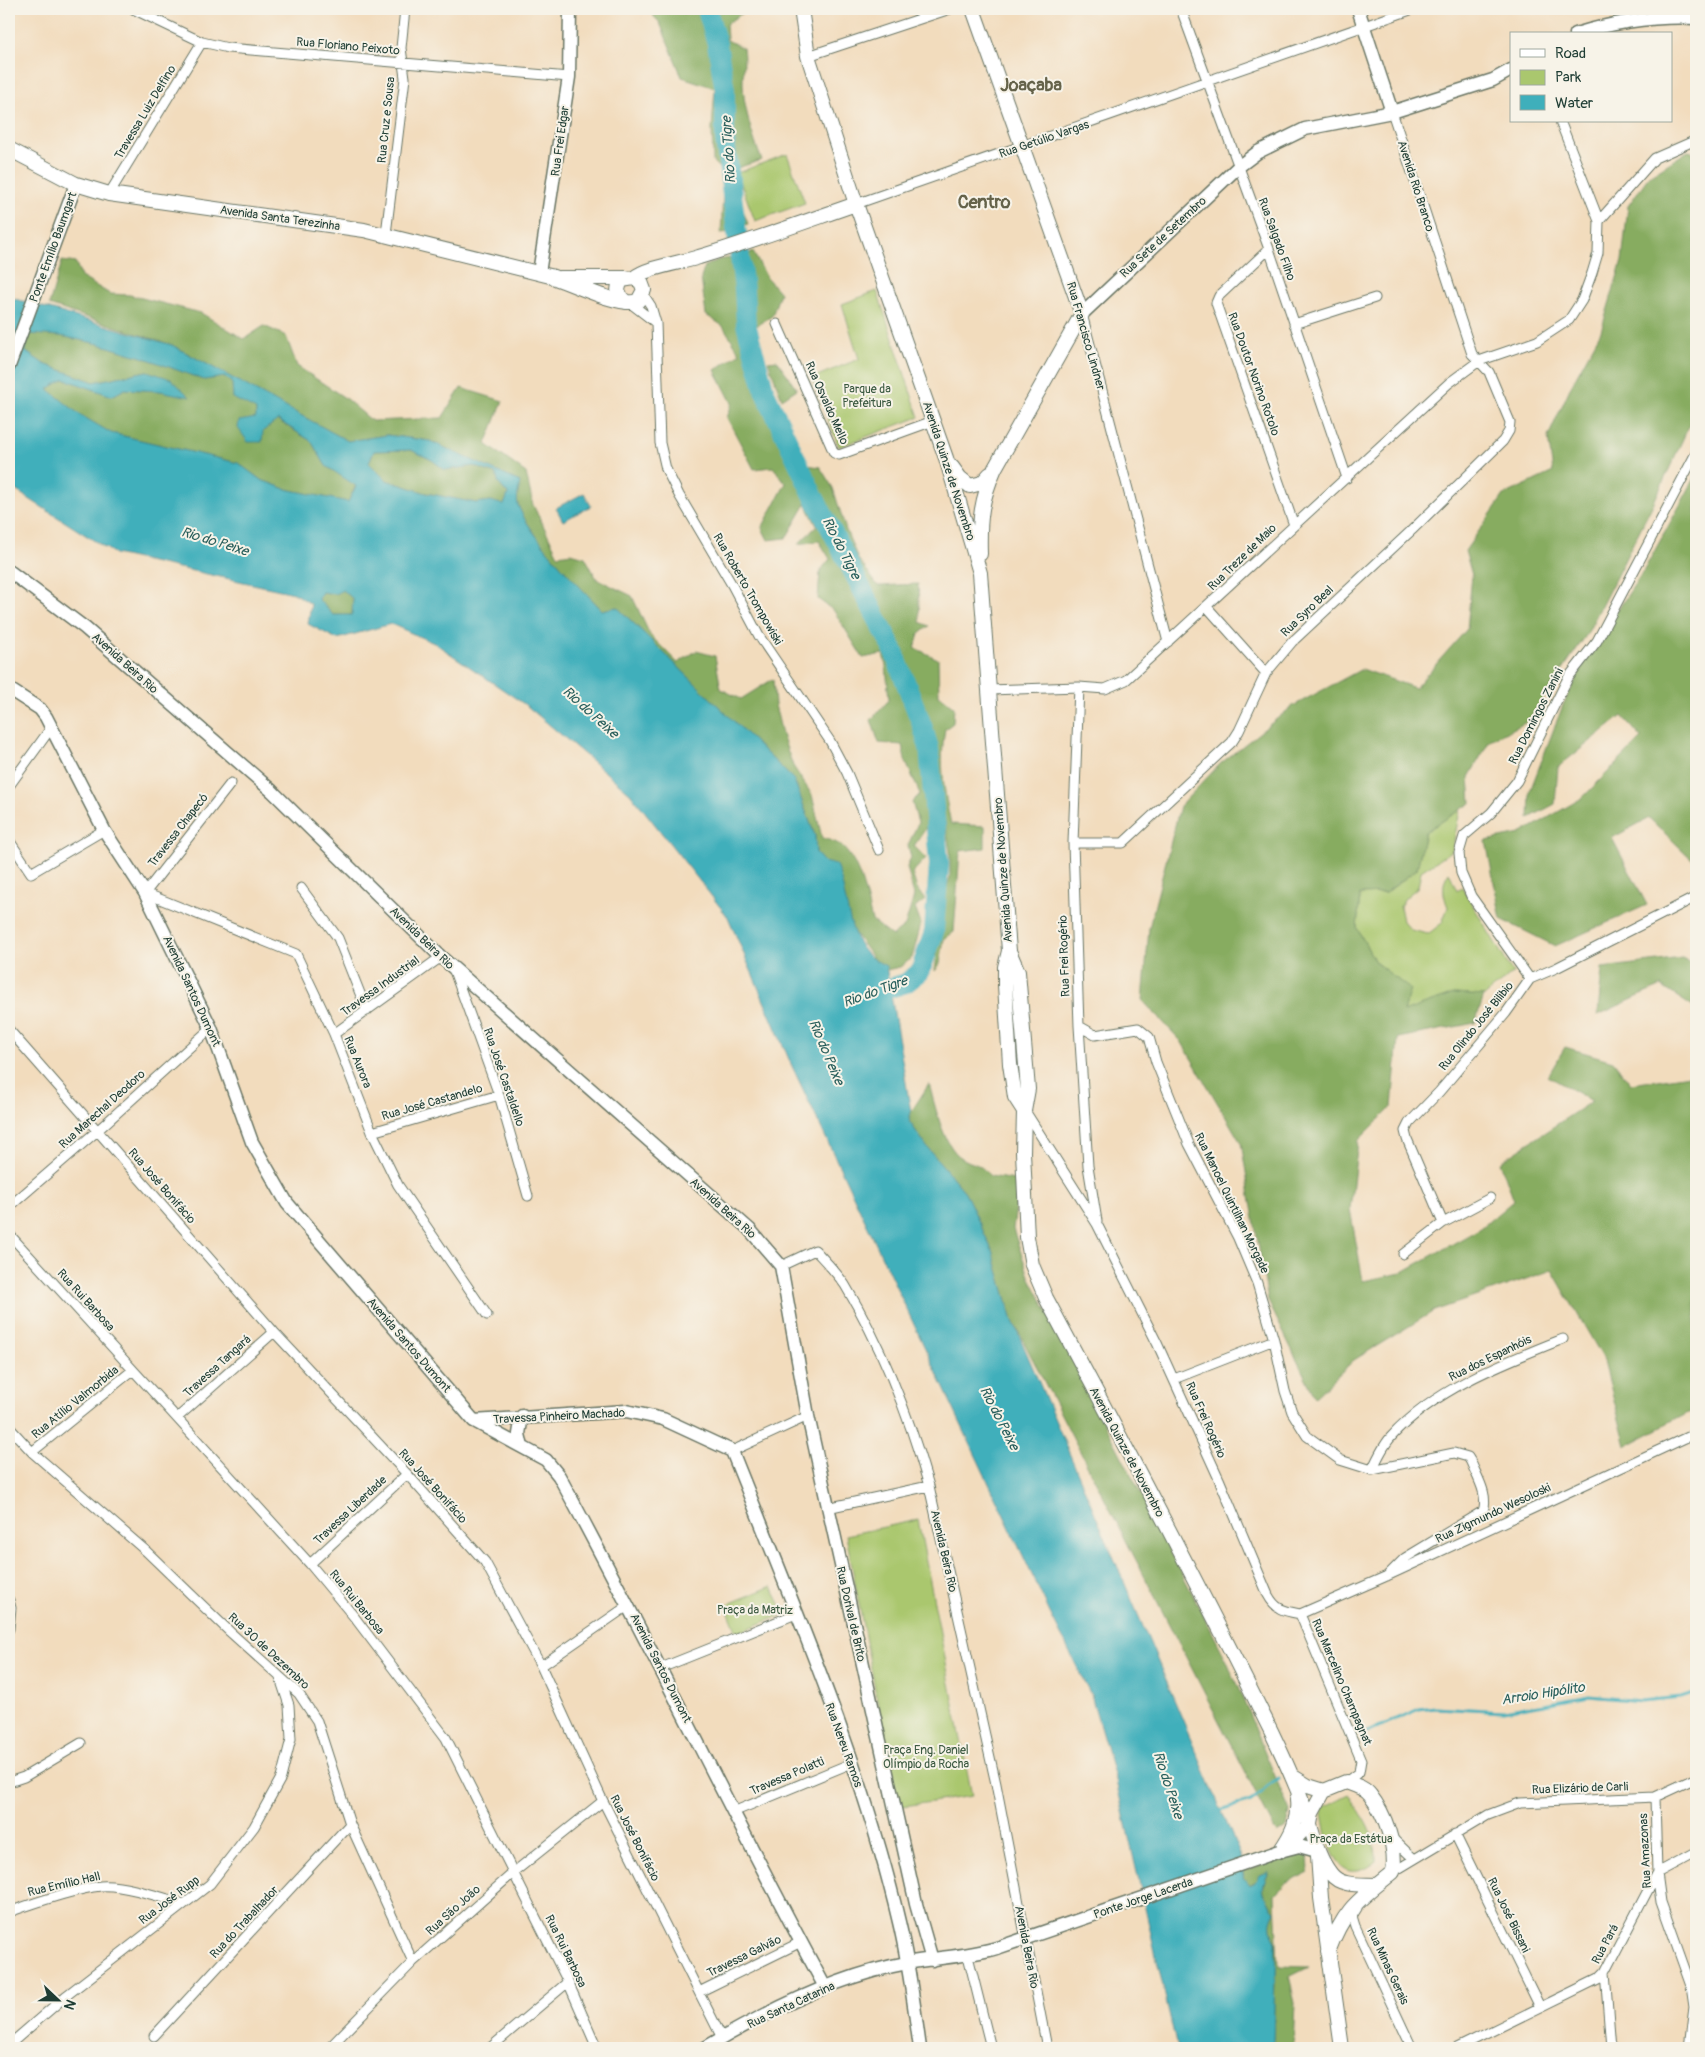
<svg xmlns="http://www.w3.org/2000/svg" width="1705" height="2057" viewBox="0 0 1705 2057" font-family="Pangolin,sans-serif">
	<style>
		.green { fill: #aac76e; stroke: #648251 }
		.forest { fill: #87ac61; stroke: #53744a }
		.water { fill: #3fafbb; stroke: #2f7678; fill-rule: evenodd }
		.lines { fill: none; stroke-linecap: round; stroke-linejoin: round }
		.stream { stroke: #3fafbb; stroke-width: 3 }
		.river { stroke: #3fafbb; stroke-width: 20 }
		.street-casing { stroke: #697564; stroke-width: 11 }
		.secondary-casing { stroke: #697564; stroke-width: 15 }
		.primary-casing { stroke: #697564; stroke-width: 16 }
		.street { stroke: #fff; stroke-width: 9 }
		.secondary { stroke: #fff; stroke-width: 12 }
		.primary { stroke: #fff; stroke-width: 14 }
		.secondary-bridge-casing { stroke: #697564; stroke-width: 15; stroke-linecap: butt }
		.secondary-bridge { stroke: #fff; stroke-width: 12 }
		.labels { text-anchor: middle; stroke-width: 4; stroke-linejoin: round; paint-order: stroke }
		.street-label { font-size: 12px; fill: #1f3d34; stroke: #f7f3e8 }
		.park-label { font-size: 12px; fill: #3b5940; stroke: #f7f3e8 }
		.water-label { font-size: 14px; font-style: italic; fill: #295f5c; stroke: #f7f3e8 }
		.district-label { font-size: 18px; font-weight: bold; fill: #65634a; stroke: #f7f3e8 }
	</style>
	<rect width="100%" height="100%" fill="#f7f3e8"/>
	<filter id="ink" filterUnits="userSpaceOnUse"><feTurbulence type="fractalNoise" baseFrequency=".02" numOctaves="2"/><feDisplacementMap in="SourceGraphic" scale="10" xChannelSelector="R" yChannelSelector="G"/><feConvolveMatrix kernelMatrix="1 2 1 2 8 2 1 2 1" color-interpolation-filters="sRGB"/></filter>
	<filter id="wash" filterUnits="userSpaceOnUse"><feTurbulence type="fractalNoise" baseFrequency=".0096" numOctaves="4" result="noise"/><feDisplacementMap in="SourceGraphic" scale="20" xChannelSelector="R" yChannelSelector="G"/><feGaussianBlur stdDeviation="1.12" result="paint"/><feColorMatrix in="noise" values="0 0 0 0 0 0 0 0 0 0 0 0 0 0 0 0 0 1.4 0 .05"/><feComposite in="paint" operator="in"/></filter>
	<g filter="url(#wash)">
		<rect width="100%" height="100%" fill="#f2dcbd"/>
		<!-- green -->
		<path class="green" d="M787,154l18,49 -50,18 -18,-48z
			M877,291l42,126 -80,30 -27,-69 47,-19 -17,-55z
			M1460,810l-8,41 -31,20 -3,16 -13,11 -5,8 3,15 8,9 17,4 14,-11 6,-16c-5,-12 -7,-24 1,-35l8,18 5,-3 51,86 -29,23 -30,-2 -51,19 6,-24 -34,-27 -18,-34 3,-34 26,-1 31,-24 8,-37z
			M918,1520l54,276 -75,11 -51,-272z
			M772,1586l12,28 -47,19 -11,-28z
			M1349,1794c13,21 28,41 27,67 -41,34 -49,-25 -54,-53z"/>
		<!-- forest -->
		<path class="forest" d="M647,9h54l18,52 10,158 3,13 -11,1 3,-60 -11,-11 -1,-33 3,-41 -33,-11 -22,-54z
			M717,9h24v5l-15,10 1,16 16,8c2,12 0,23 0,35 0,22 10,57 19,77l-25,8c-3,20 4,37 11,56l-10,3 -5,-54 3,-18 -7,-91z
			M1688,151l8,2v264l-8,11 -35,76 -66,130 -60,88 -37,18 -21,37 2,26 -46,29 -8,37 -32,24 -25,1 -3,34 18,34 35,27 -7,23 51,-18 30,2 -9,27 -77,15 -6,69 -34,34 -8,68 13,72 38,-8 80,-45 33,-28 -14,-38 92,-61 -44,-25 17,-29 48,14 18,23 65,-10v335l-70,37 -23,-88 -51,-88 -118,41 -80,49 -39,37 -47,-96 -27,-158 -60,-102 -38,-40 6,-73 31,-122 40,-42 73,-58 69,-37 53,19 52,-59 5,-54 -7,-24 39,-56 49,-23 -5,-35 23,-51 30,-55 21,-70 6,-55 21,-30z
			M753,252l14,26 13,15 -8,23 -18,11 -10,-72z
			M735,257l13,95 16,46 42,89 75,144 22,46 11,35 17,96 -5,20 -12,18 12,12 -14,15 5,16 8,11 -10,8 6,16 -9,34 -12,9 -18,4 -29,-40 -37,-78 -1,-17 -21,-56 -177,-173 -15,3c-23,-24 -73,-75 -84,-105 -2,-6 1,-16 2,-23l-90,-41 -43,-6 -39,6 -176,-96 -123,-40 13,-44 14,2 5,14 29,17 20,1 71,18 43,26 20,-13 22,10 11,30 48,32 27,23 70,-3 19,-30 42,13 -17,43 40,29 7,32 25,50 13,-2 14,4 12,22 35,17 18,39 28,28 18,-12 19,5 6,33 20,10 32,-20 2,26 8,33 10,28 19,29 10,43c6,2 13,3 18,7 20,16 26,52 32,76l20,15 13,-10 9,-30 -7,-29 4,-9 -3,-13 10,-22 -6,-21 8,-8 -15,-34 -3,-15 -23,-2 -8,-23 18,-20 -3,-34 -3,-12 -20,4 -29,-47 -16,-12 2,-28 10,-12 -11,-18 -21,3 19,-18 -11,-22 -20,34 -18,2 -6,-12 24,-45 -13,-16 -19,2 -27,-51 5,-15 -17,-33 25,-17 -17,-27 -17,-11 -5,-37 4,-12 13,-6z
			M29,333l32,3 38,8 46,14 59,22 21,-3 7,5 1,16 23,11v9l7,13 14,-11 34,21 15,25 30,19 -8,17 -62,-13 -25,-9 -23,-17 -127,-30 -32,-19 -32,-25 17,-10 48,17 13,-7 35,2 29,5 -42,-25 -53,11 -50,-18 -19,-13z
			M777,360l20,29 -15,10 -14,-38z
			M411,450l21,10 13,10 29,-4 22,8 3,10 9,10 -4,12 -13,-5 -15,2 -50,-10 -40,-13 -17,-17 5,-12z
			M807,465l13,2 13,21 13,42 12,29 20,27 40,-2 2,38 9,4 -10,8 -4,14 23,11 1,36 15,12 -1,16 -8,6c-6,35 -1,61 6,95l34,2v22l-25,3 -6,81 -10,7 -4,25 -5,7 8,-73 7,-21v-26l-23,-129 -33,-83z
			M1696,476v387l-47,-45 -37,20 35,67 -92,41 -54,-27 -15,-78 34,-7 62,-36 60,-60 -20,-22 -64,51 -3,37 -26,14 1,-27 33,-86 24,-48 57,-87z
			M343,590l10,9 -1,16h-19l-15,-16 4,-7 13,2z
			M1682,958l14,7v44l-35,-23 -63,29 4,-47z
			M929,1084c6,20 14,63 33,74 15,9 14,2 28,18l25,4 1,27 -3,22 16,47 198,385 63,151 -3,15 -10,7 -264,-513 -21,-71 -27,-58 -38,-45 -18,-26 2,-9z
			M1308,1855l1,17 -24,12 -10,11 3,71 31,1 -20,10 6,25 -2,46h-14l-6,-4 3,-102c-6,-11 -8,-19 -1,-31 -11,-17 -16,-19 -6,-38l-21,12 -5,-8 1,-6 49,-15z"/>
		<!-- water -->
		<path class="water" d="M9,297l163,48 176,96 39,-6 43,6 90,41c-1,7 -4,17 -2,23 11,30 61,81 84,105l15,-3 177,173 21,56 1,17 8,9 12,3c12,26 10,71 33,91 5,4 12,7 17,10l25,146 -2,9 18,26 38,45 27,58 21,71 232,545 -2,11 6,8 6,-3 4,-7 10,-3c-10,20 -6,22 6,39 -7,11 -5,20 1,31l-3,102 6,4h-102l-61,-267 -25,-86 -41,-82 -259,-549 -63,-147 -98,-124 -103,-87 -91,-62 -45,-20 -54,15 -29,-15 3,-20 -17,-11 -179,-39 -106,-68zM29,334l32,2 38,8 46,14 59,22 21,-3 7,5 1,16 23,12v8l-17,3 -1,7 10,14h14l1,-11 15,-11 33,21 15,25 30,20 -8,16 -62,-13 -25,-9 -23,-17 -127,-30 -32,-19 -31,-25 16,-10 48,17 13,-7 35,2 30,6 -19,-18 -24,-8 -53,11 -50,-18 -19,-13zM411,450l21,10 13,10 29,-4 22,8 3,10 9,10 -4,11 -13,-4 -15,2 -50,-10 -40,-13 -17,-17 5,-12zM343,590l10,9 -1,16h-19l-15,-16 4,-7 13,2z
			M584,493l7,13 -28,15 -7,-13z"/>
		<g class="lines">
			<!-- stream -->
			<path class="stream" d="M1367,1732l52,-23 16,-2 69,4 85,-15 52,5 40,-4 15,-5
				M1217,1811l34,-10 28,-23"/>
			<!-- river -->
			<path class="river" d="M707,9l10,35 8,46v50l19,149 2,35 19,68 47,101 80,154 30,78 7,23 10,116 -5,68 -14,40 -14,11 -42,13"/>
		</g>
	</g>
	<g filter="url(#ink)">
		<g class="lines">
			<defs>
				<path id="street" d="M133,9l69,33 26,6 341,29
					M1181,9l88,240 78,229
					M808,56l142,-47
					M1560,121l39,100
					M109,194l93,-152
					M856,204l557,-195
					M386,234l19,-156 -4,-30 4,-39
					M1269,249l-50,47 -3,7 78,222
					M643,294l8,12 5,17 4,120 6,26 13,26 53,90 27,51 71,105 17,32 32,77
					M630,303l26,20
					M1082,314l86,328
					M777,324l57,129 5,2 94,-34
					M1294,324l81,-26
					M1207,607l59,66
					M1079,687l-6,156 6,183 9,140 9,55
					M990,690l89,-3 26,2 21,-9 323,-297 30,-22 58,-20 32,-21 13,-20 10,-27 6,-20 1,-32 56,-63 41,-18
					M231,783l-86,110 151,61 38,80 38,98 26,53 89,130
					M9,786l42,-58
					M9,840l22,33 73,-43
					M1073,843h50l109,-101 7,-11 27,-58 26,-31 120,-112 91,-89 6,-10 1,-9 -21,-50 -17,-18 -80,-242
					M301,888l37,50 29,73
					M453,968l46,127 29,101
					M1530,979l-59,-83 -10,-23 -2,-20 5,-17 27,-23 26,-32 51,-103 29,-37 99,-188
					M1079,1026l16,9 43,-7 11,9 7,25 33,82 49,94 19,45 17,57 11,51 7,21 15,24 33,24 32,10 82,-17 14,4 3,5c6,15 18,33 12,49l-78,47 -18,18
					M9,1030l265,302 133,142 78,88 56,104 60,131 121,241
					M334,1034l107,-77
					M1025,1111l72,113 60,119 62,136 49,116c8,15 16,16 32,19
					M372,1132l127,-37
					M9,1207l88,-76 114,-103
					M1443,1223l-36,-84 -2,-8 4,-8 30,-31 67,-79 24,-34 26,-11 140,-71
					M9,1234l301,330 45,54 91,120 122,244 29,66
					M1403,1254l40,-31 47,-25
					M781,1266l34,-16c10,11 22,23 30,35 38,63 64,131 84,201l67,298 51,264
					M1174,1379l100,-39
					M177,1418l97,-86
					M9,1427l23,25 114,99 84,81 69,62 18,27 33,103 63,138
					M732,1451l76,-35
					M32,1452l101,-82
					M1372,1470c5,-11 11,-24 19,-33 43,-48 114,-75 172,-98
					M827,1508l102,-22
					M310,1564l97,-90
					M9,1600l2,8 -2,21
					M1300,1614l87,-38 309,-143
					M1300,1614l61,146 -2,12 -13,10
					M541,1666l88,-61
					M661,1668l135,-54
					M9,1782l15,-5 57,-34
					M1655,1797l2,76 4,29 30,84 3,21 -5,41
					M733,1812l119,-49
					M1455,1834l85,173
					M1393,1839l21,20
					M1393,1872l95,-57 32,-12 135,-6 41,-19
					M1357,1908l-5,8 3,10 57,122
					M9,1912c25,-9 66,-23 92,-26 21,-2 63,12 83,18
					M968,1956l23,92
					M1605,1972l6,76
					M699,1992l102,-50
					M154,2036l196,-212
					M9,2045l58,-50 143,-111 44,-57 27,-49 10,-39 -2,-34 -9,-27
					M329,2048l84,-86 100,-89 90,-72
					M490,2048l78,-66
					M1457,2048l141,-69 7,-7 52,-99 39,-21"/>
				<path id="secondary" d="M1358,9l34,103
					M1576,34c39,-12 80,-18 120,-16
					M539,273l30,-196 1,-68
					M1082,314l156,-147 20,-15 47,-23 87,-17 101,-32 18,-10
					M9,366l67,-182
					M9,571l76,57 187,163 169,166 308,272 32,37 27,150 108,488 16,56
					M9,689l31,20 6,8 58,113 41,63 66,135 41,114 35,61 187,218 72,39 13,16c92,168 174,342 266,511
					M522,1416l-3,18 3,13
					M474,1421l152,-10 37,8 69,32c61,154 129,309 167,471 10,41 15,84 21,126
					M1289,1847l21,-23
					M1280,1851l19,-5 18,5
					M705,2048c59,-35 134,-73 202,-85 31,-6 59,-6 90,-15"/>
				<path id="primary" d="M801,9l7,47 48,148 90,254 34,115 29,378 9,21 10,117 -4,22 -1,41 4,85 5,28 14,33c77,143 153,287 225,433 12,25 24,50 33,76 9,23 11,47 27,67 10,13 30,10 46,11
					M973,9l109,305 -87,154c-14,32 -16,51 -15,86
					M9,149l67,35 33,10 255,36 186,46c19,6 71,32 88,25l6,-11 -3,-8 -7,-4 -12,2c-6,8 -5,16 4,22
					M559,278h67
					M634,278c13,-11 47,-15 65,-21 53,-16 105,-35 157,-53
					M952,467l8,11 10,8 12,-3 8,-9
					M1009,951l-4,16v18l5,79 5,33 9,14
					M1292,1776l16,10 16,5
					M1310,1824l2,-11 12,-22 22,-9c8,3 18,5 24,13 15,19 27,52 23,77 -35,29 -48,35 -65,80
					M1280,1851c12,-17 19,-31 17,-52
					M1318,1856l3,42 21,150"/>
			</defs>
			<!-- street casing -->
			<use href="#street" class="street-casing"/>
			<!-- secondary casing -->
			<use href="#secondary" class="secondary-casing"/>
			<!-- primary casing -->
			<use href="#primary" class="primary-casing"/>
			<!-- street -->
			<use href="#street" class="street"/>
			<!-- secondary -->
			<use href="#secondary" class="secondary"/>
			<!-- primary -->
			<use href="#primary" class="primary"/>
			<defs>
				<path id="secondary-bridge" d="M997,1948l283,-97"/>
			</defs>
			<!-- secondary-bridge casing -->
			<use href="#secondary-bridge" class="secondary-bridge-casing"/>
			<!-- secondary-bridge -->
			<use href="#secondary-bridge" class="secondary-bridge"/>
		</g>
	</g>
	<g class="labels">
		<!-- street labels -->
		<g class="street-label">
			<text transform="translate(348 46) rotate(5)" y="4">Rua Floriano Peixoto</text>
			<text transform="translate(145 112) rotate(-59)" y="4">Travessa Luiz Delfino</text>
			<text transform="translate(386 120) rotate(-84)" y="4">Rua Cruz e Sousa</text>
			<text transform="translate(1044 139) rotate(-19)" y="4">Rua Getúlio Vargas</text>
			<text transform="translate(560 141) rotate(-82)" y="4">Rua Frei Edgar</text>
			<text transform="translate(1416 186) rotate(72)" y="4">Avenida Rio Branco</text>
			<text transform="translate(280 218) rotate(8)" y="4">Avenida Santa Terezinha</text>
			<text transform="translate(1163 237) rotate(-43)" y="4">Rua Sete de Setembro</text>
			<text transform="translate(1277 239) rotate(70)" y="4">Rua Salgado Filho</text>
			<text transform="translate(53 247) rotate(-70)" y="4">Ponte Emílio Baumgart</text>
			<text transform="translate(1086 336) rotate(74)" y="4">Rua Francisco Lindner</text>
			<text transform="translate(1254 374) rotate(70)" y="4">Rua Doutor Norino Rotolo</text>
			<text transform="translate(827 403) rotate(66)" y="4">Rua Osvaldo Mello</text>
			<text transform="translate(949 471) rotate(72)" y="4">Avenida Quinze de Novembro</text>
			<text transform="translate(1242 557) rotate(-44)" y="4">Rua Treze de Maio</text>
			<text transform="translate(748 589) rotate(60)" y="4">Rua Roberto Trompowiski</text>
			<text transform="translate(1307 611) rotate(-44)" y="4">Rua Syro Beal</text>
			<text transform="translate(125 663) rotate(42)" y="4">Avenida Beira Rio</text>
			<text transform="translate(1536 716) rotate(-63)" y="4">Rua Domingos Zanini</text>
			<text transform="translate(178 830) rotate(-52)" y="4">Travessa Chapecó</text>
			<text transform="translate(1003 870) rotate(-94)" y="4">Avenida Quinze de Novembro</text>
			<text transform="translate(422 938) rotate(44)" y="4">Avenida Beira Rio</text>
			<text transform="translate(1064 956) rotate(-92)" y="4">Rua Frei Rogério</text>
			<text transform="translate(380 986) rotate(-36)" y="4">Travessa Industrial</text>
			<text transform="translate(192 991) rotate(65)" y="4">Avenida Santos Dumont</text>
			<text transform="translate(1476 1026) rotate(-51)" y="4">Rua Olindo José Bilibio</text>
			<text transform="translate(358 1062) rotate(68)" y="4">Rua Aurora</text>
			<text transform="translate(504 1077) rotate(71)" y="4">Rua José Castaldello</text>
			<text transform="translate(432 1102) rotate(-16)" y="4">Rua José Castandelo</text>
			<text transform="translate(102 1109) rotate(-42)" y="4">Rua Marechal Deodoro</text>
			<text transform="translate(162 1186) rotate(49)" y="4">Rua José Bonifácio</text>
			<text transform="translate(1232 1203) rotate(64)" y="4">Rua Manoel Quintilhan Morgade</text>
			<text transform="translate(723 1208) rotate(42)" y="4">Avenida Beira Rio</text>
			<text transform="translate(86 1300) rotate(48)" y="4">Rua Rui Barbosa</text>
			<text transform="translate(409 1345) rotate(49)" y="4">Avenida Santos Dumont</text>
			<text transform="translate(1490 1358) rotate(-26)" y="4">Rua dos Espanhóis</text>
			<text transform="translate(217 1366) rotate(-42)" y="4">Travessa Tangará</text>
			<text transform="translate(75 1402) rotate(-39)" y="4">Rua Atílio Valmorbida</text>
			<text transform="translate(559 1416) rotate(-3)" y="4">Travessa Pinheiro Machado</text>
			<text transform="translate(1206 1420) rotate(66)" y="4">Rua Frei Rogério</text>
			<text transform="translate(1127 1452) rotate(62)" y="4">Avenida Quinze de Novembro</text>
			<text transform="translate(433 1486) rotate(48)" y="4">Rua José Bonifácio</text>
			<text transform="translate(350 1510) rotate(-43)" y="4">Travessa Liberdade</text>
			<text transform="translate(1493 1513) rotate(-25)" y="4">Rua Zigmundo Wesoloski</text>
			<text transform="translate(944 1551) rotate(77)" y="4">Avenida Beira Rio</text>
			<text transform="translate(357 1602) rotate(51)" y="4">Rua Rui Barbosa</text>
			<text transform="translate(851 1614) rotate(77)" y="4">Rua Dorival de Brito</text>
			<text transform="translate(269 1651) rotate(43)" y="4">Rua 30 de Dezembro</text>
			<text transform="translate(661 1668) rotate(63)" y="4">Avenida Santos Dumont</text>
			<text transform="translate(1342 1682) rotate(67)" y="4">Rua Marcelino Champagnat</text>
			<text transform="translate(844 1745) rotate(70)" y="4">Rua Nereu Ramos</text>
			<text transform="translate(787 1776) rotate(-23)" y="4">Travessa Polatti</text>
			<text transform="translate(1580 1788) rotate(-2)" y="4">Rua Elizário de Carli</text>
			<text transform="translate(635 1838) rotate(63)" y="4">Rua José Bonifácio</text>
			<text transform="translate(1645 1851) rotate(-93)" y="4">Rua Amazonas</text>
			<text transform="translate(64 1884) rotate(-13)" y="4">Rua Emílio Hall</text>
			<text transform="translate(1143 1898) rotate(-19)" y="4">Ponte Jorge Lacerda</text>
			<text transform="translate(169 1900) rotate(-37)" y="4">Rua José Rupp</text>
			<text transform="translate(453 1910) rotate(-42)" y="4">Rua São João</text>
			<text transform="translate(1509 1915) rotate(64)" y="4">Rua José Bissani</text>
			<text transform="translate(244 1922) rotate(-47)" y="4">Rua do Trabalhador</text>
			<text transform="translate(1605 1944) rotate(-62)" y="4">Rua Pará</text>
			<text transform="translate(1027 1947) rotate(79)" y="4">Avenida Beira Rio</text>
			<text transform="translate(566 1951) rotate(64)" y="4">Rua Rui Barbosa</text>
			<text transform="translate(744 1956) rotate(-26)" y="4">Travessa Galvão</text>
			<text transform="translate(1388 1966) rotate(65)" y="4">Rua Minas Gerais</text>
			<text transform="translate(791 2005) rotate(-25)" y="4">Rua Santa Catarina</text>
		</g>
		<!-- park labels -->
		<g class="park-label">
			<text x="867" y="393">Parque da<tspan x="867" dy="14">Prefeitura</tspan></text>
			<text x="755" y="1614">Praça da Matriz</text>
			<text x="926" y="1754">Praça Eng. Daniel<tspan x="926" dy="14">Olímpio da Rocha</tspan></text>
			<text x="1351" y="1843">Praça da Estátua</text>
		</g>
		<!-- water labels -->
		<g class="water-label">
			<text transform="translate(728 150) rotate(-94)" y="5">Rio do Tigre</text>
			<text transform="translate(215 541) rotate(17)" y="5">Rio do Peixe</text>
			<text transform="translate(842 548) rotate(63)" y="5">Rio do Tigre</text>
			<text transform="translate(591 712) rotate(42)" y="5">Rio do Peixe</text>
			<text transform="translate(875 991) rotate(-20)" y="5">Rio do Tigre</text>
			<text transform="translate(827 1052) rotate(67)" y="5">Rio do Peixe</text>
			<text transform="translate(1000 1418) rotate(63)" y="5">Rio do Peixe</text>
			<text transform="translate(1543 1693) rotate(-9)" y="5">Arroio Hipólito</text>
			<text transform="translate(1169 1785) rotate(72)" y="5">Rio do Peixe</text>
		</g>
		<!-- district labels -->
		<g class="district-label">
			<text x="1031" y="91">Joaçaba</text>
			<text x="984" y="208">Centro</text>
		</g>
	</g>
	<!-- margin -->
	<rect width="1705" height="2057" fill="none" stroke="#f7f3e8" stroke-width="30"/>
	<!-- legend -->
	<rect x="1510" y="32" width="162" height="90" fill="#f7f3e8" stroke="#a1aaa0"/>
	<rect x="1520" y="49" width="25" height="8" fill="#ffffff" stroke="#a1aaa0"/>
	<text x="1555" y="58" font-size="15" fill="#1f3d34">Road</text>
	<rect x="1520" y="70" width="25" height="15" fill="#aac76e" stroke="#a1aaa0"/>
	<text x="1555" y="82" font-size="15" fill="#1f3d34">Park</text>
	<rect x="1520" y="95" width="25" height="15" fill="#3fafbb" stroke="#a1aaa0"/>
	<text x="1555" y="108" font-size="15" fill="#1f3d34">Water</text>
	<!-- north arrow -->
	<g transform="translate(58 2000) rotate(112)" stroke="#f7f3e8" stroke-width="4" paint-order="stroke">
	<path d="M0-4L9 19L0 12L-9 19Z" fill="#1f3d34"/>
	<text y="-8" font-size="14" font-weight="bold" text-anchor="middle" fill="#1f3d34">N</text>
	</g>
</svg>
